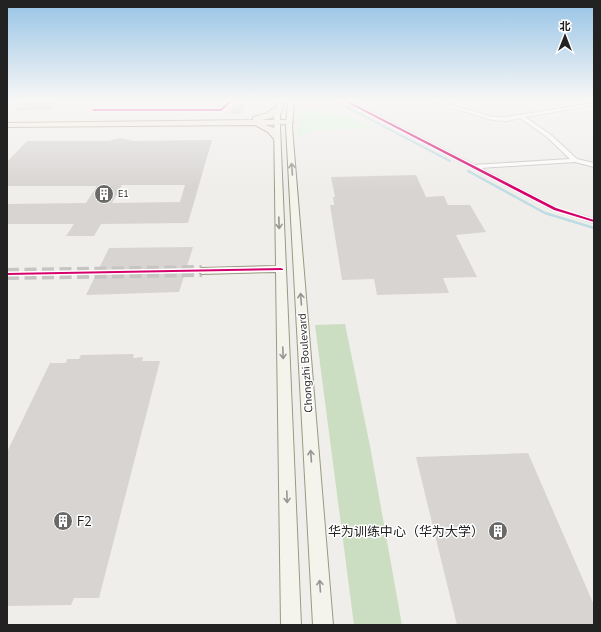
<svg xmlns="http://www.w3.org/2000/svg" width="601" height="632" viewBox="0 0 601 632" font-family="'Nunito Sans','Noto Sans SC',sans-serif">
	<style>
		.forest { fill: #cbdec1 }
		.park { fill: #daf5da }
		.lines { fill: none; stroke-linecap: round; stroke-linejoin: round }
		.stream-far1 { stroke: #bfdbe3; stroke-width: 2 }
		.stream { stroke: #bfdbe3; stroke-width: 2.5 }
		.building { fill: #d7d4d2; fill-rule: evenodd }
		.secondary-tunnel { stroke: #c7c5c3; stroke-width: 12; stroke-dasharray: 12 5.5; stroke-linecap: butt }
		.street-casing { stroke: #c9c8c7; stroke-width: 2 }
		.secondary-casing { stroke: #999a82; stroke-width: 2 }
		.primary-casing { stroke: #a79c86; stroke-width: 2 }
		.street { fill: #fdfcfc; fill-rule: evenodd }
		.secondary { fill: #f4f4ed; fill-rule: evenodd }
		.primary { fill: #f3ede7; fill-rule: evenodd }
		.cycleway-casing { stroke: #fff; stroke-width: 3 }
		.cycleway { fill: #d6006c; fill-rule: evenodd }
		.oneway { stroke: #969692 }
		.labels { text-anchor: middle; stroke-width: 3; stroke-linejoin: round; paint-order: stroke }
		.far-poi-label { font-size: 9px; fill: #222; stroke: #fff; text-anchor: start }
		.street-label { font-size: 11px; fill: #222; stroke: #fff }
		.near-poi-label { font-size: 13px; fill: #222; stroke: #fff; text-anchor: start }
	</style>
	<rect width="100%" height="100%" fill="#f0eeeb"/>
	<!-- forest -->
	<path class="forest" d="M345,324l25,122 32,179h-48l-39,-300z"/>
	<!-- park -->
	<path class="park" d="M300,108l51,9 22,11 -54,2 -22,6z"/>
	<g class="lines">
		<!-- stream-far1 -->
		<path class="stream-far1" d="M335,101l115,60"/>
		<!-- stream -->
		<path class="stream" d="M468,171l77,42 49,15"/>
	</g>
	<!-- building -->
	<path class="building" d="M59,100l-8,10 -37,1 10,-10z
		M233,104h13l-5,10h-11z
		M120,138l14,3 78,-1 -24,83 -87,1 -7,12h-28l8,-12h-67v-20l79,-1 11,-17h-90v-24l20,-21h82zM122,185h63l-5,17 -68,1z
		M416,175l10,22 18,-1 4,9h22l16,27 -30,3 21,42 -34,1 6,15 -72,2 -3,-16 -32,1 -12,-75h4l-1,-8h2l-4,-20z
		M193,247l-14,45 -93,3 23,-47z
		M134,354l-1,4 10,-1 -1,4h18l-61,237h-25l-3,7 -64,1v-154l43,-89h16l1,-4h12l2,-4z
		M528,453l66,152v20h-137l-41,-168z"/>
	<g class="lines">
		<!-- secondary-tunnel -->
		<path class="secondary-tunnel" d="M7,274l195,-3"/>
		<defs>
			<path id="street" d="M230,100h5l-14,11h-128l-2,-1 2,-1h127z
				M341,100h7l126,65 96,-6 -23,-22 -27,-19 -13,3 -15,-1 -66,-20h9l57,17h15l87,-14v2l-69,12 26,18 26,24 17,4v4l-19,-5 -95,6 77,40 37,11v4l-41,-13z"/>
			<path id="secondary" d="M279,100h6l-5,15v12l21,498h-20l-5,-353 -74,2 -5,-3 5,-3 74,-2 -2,-151z
				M288,100h6l-2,27 41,498h-20l-27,-498z"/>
			<path id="primary" d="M276,107l7,2 -12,9 -9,2h27l4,2 -4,2 -24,1 9,3 6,7v4h-6l-6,-7 -13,-7 -248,2v-4l246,-3v-3l12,-3z"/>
		</defs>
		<!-- street casing -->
		<use href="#street" class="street-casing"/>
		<!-- secondary casing -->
		<use href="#secondary" class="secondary-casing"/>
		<!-- primary casing -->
		<use href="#primary" class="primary-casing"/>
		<!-- street -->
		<use href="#street" class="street"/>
		<!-- secondary -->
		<use href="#secondary" class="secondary"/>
		<!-- primary -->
		<use href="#primary" class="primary"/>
		<defs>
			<path id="cycleway" d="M231,100h3l-13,11h-128l-1,-1 1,-1h127z
				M342,100h4l210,108 38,12v2l-40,-12z
				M281,268l2,1v1l-276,5v-2z"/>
		</defs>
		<!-- cycleway casing -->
		<use href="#cycleway" class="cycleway-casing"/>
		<!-- cycleway -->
		<use href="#cycleway" class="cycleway"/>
	</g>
	<!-- one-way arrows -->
	<defs><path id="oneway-shaft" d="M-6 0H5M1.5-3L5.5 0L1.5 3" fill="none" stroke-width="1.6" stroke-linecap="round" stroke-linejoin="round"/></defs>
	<g class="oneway">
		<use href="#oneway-shaft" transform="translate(292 169) rotate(-94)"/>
		<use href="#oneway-shaft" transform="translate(279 223) rotate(88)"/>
		<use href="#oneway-shaft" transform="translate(301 299) rotate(-94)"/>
		<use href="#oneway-shaft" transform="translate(283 353) rotate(88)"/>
		<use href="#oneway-shaft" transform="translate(311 456) rotate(-94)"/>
		<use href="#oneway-shaft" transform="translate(287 497) rotate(88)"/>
		<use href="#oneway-shaft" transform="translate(320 586) rotate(-94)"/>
	</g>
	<!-- sky -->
	<linearGradient id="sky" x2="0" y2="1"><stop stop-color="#97c4e6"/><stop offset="0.53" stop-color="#f8f7f6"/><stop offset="1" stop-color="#f8f7f6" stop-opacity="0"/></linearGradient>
	<rect width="601" height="189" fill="url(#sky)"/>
	<!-- icons -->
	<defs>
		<symbol id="building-disc" viewBox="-11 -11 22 22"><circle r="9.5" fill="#6a6968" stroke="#fff"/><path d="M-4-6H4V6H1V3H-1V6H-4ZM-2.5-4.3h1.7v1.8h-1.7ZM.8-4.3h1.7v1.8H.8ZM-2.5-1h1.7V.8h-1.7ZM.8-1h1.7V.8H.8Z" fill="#fff"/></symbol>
	</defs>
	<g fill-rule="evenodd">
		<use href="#building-disc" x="93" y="183" width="22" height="22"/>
		<use href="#building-disc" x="52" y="510" width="22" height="22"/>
		<use href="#building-disc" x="487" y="520" width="22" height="22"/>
	</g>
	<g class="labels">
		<!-- far-poi labels -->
		<g class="far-poi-label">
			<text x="118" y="197">E1</text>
		</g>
		<!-- street labels -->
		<g class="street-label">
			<text transform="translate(305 363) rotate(-94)" y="4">Chongzhi Boulevard</text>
		</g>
		<!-- near-poi labels -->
		<g class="near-poi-label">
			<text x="77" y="526">F2</text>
			<text x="484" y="536" text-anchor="end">华为训练中心（华为大学）</text>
		</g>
	</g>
	<!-- border -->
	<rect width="601" height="632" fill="none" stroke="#222222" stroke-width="16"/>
	<!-- north arrow -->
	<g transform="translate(565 36)" stroke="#ffffff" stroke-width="3" paint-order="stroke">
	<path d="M0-3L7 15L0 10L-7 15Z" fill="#222222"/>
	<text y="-6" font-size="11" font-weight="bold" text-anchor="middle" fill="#222222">北</text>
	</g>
</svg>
